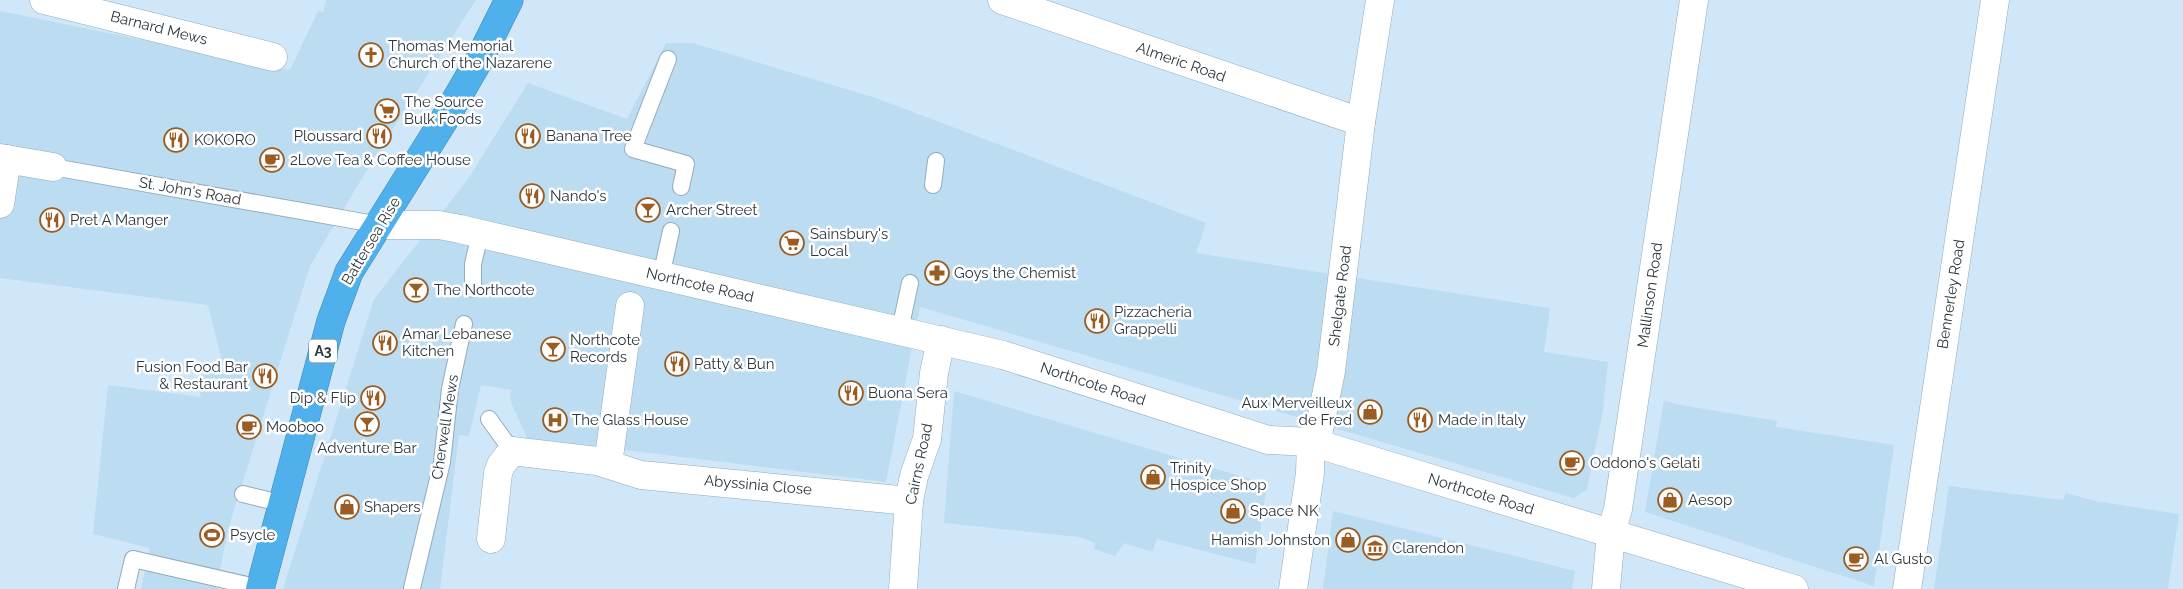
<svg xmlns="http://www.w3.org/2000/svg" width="2183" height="589" font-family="Raleway,sans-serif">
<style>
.built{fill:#bcdcf1}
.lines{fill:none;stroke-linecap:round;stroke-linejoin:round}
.lane-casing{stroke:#93abbb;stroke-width:18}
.street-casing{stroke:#93abbb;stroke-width:29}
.secondary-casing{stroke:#93abbb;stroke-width:29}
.highway-casing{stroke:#4386af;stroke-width:29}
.lane{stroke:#fff;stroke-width:16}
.street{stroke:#fff;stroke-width:28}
.secondary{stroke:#fff;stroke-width:28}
.highway{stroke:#4fb0ec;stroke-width:28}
.labels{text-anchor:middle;stroke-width:5;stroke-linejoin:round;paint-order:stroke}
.shield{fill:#fff;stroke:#6c7378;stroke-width:1}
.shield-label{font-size:14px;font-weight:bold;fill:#2d373e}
.street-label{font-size:15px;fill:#2d373e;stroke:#fff}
.poi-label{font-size:15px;fill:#2d373e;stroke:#fff;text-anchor:start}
</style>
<rect width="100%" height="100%" fill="#cfe7f9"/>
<g class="built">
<path d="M326 0H476L374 158 310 266 229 526 216 589H141L150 548 93 534 108 385 201 397 197 377 224 369 208 305 0 278V11L290 70 318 11 323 12Z"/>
<path d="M666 43H693L873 97 1206 223 1196 253 1550 308 1544 352 1608 362 1603 410 1587 489 1574 498 920 307 886 482 527 438 510 400 511 390 481 385 469 436 459 435 440 589H283L374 299 468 179 528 83 627 119Z"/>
<path d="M954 391 1267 484 1255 564 1157 539 1152 552 1124 543 1115 556 1094 549 1095 543 1079 537 944 523Z"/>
<path d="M1664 400 1680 405 1777 421 1776 427 1894 445 1874 586 1645 512Z"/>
<path d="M1949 486 2063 500 2066 493 2095 501 2179 514 2168 589H1934Z"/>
<path d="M1333 511 1575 571 1572 589H1323Z"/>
</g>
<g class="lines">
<g class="lane-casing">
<g id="lane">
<path d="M668 59 633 149 686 164 681 187"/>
<path d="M53 167 380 225"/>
<path d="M933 185 936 161"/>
<path d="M661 277 671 231"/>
<path d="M473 289V264L480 234"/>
<path d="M900 330 910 283"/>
<path d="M489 419 512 451"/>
<path d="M243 494 284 504"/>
<path d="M412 588 442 462 450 389 464 324"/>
<path d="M126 589 133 559 260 588"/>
</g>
</g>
<g class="street-casing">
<g id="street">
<path d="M44 0 273 57"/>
<path d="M1002 0 1361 122"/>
<path d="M0 158 53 167"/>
<path d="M0 204 7 159"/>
<path d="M608 464 630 306"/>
<path d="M491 539 498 473 501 465 512 451 597 461 641 475 909 501"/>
<path d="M903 589 909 501 914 476 927 439 934 373 941 340"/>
<path d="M1293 589 1310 473 1311 442 1319 430 1331 371 1361 122 1380 0"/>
<path d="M1606 589 1611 533 1618 509 1694 0"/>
<path d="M1907 589 1995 0"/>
</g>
</g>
<g class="secondary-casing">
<path id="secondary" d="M380 225H439L460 229 1003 355 1268 440 1311 442 1794 589"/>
</g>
<g class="highway-casing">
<path id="highway" d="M260 589 331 321 349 272 444 120 479 60 509 0"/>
</g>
<use href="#lane" class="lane"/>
<use href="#street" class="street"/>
<use href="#secondary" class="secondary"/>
<use href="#highway" class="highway"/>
</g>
<defs>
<g id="church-ring" transform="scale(1.25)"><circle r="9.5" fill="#fff" stroke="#9a5c22" stroke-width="1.5"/><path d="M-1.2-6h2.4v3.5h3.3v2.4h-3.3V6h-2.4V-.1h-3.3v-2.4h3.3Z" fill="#9a5c22"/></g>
<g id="supermarket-ring" transform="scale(1.25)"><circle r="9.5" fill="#fff" stroke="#9a5c22" stroke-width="1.5"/><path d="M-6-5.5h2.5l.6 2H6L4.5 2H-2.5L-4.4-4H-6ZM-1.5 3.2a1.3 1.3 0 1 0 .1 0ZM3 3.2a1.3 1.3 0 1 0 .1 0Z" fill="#9a5c22"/></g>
<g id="restaurant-ring" transform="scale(1.25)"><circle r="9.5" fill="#fff" stroke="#9a5c22" stroke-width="1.5"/><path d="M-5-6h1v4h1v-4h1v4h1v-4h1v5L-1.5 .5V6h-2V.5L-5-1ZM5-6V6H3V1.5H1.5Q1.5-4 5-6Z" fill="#9a5c22"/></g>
<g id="cafe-ring" transform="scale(1.25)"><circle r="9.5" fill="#fff" stroke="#9a5c22" stroke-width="1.5"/><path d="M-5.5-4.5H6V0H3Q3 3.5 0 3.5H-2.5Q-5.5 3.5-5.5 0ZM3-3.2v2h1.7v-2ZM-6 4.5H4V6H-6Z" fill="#9a5c22"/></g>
<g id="bar-ring" transform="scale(1.25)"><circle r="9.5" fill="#fff" stroke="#9a5c22" stroke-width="1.5"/><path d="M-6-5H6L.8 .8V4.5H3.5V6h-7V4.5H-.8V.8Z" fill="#9a5c22"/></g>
<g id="pharmacy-ring" transform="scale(1.25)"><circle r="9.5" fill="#fff" stroke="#9a5c22" stroke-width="1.5"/><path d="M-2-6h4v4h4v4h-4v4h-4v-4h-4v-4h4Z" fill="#9a5c22"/></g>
<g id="shop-ring" transform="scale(1.25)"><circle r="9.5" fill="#fff" stroke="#9a5c22" stroke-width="1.5"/><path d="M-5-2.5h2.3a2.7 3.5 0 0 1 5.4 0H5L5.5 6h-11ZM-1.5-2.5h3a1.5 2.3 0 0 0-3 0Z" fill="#9a5c22"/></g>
<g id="hospital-ring" transform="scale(1.25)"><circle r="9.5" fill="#fff" stroke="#9a5c22" stroke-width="1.5"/><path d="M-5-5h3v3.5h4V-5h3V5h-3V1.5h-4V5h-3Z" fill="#9a5c22"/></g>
<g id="stadium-ring" transform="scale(1.25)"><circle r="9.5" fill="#fff" stroke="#9a5c22" stroke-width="1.5"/><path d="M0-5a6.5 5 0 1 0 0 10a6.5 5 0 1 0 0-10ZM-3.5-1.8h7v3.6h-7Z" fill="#9a5c22"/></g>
<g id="museum-ring" transform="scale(1.25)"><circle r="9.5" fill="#fff" stroke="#9a5c22" stroke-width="1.5"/><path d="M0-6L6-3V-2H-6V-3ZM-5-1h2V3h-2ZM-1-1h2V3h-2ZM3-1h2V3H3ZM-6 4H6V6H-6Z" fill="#9a5c22"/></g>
</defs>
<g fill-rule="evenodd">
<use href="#church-ring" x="371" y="55"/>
<use href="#supermarket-ring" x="387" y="111"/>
<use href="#restaurant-ring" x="379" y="136"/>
<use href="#restaurant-ring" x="528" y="136"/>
<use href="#restaurant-ring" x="176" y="140"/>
<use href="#cafe-ring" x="272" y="160"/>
<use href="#restaurant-ring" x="532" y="196"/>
<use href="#bar-ring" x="648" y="210"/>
<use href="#restaurant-ring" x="52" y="220"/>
<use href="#supermarket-ring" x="792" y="243"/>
<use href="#pharmacy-ring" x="937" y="273"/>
<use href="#bar-ring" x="416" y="290"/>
<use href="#restaurant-ring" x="1097" y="321"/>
<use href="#restaurant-ring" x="385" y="343"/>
<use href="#bar-ring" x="553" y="349"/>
<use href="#restaurant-ring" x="677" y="364"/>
<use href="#restaurant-ring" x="265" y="376"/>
<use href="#restaurant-ring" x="851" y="393"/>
<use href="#restaurant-ring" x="373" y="398"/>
<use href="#shop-ring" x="1370" y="412"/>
<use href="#hospital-ring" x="555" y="420"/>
<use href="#restaurant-ring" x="1420" y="420"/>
<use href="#bar-ring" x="367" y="424"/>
<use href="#cafe-ring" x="249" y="427"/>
<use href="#cafe-ring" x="1572" y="463"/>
<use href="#shop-ring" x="1153" y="477"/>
<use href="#shop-ring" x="1670" y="500"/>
<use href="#shop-ring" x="347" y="507"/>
<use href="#shop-ring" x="1233" y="511"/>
<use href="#stadium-ring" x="212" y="535"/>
<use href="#shop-ring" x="1348" y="540"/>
<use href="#museum-ring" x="1375" y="548"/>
<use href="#cafe-ring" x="1856" y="559"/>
</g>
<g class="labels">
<rect class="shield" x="309" y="339.5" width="28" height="23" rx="4"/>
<g class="shield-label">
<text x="323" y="356">A3</text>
</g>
<g class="street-label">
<text transform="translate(159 28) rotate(14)" y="5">Barnard Mews</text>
<text transform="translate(1181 62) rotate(19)" y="5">Almeric Road</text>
<text transform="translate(190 191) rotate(10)" y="5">St. John's Road</text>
<text transform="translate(371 241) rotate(-59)" y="5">Battersea Rise</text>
<text transform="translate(700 285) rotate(13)" y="5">Northcote Road</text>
<text transform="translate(1951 294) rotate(-81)" y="5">Bennerley Road</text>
<text transform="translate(1650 295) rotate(-82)" y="5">Mallinson Road</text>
<text transform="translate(1340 296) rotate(-83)" y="5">Shelgate Road</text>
<text transform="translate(1093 384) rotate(18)" y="5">Northcote Road</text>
<text transform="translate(445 427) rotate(-81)" y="5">Cherwell Mews</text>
<text transform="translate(919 464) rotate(-78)" y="5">Cairns Road</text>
<text transform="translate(758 485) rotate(5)" y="5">Abyssinia Close</text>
<text transform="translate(1481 494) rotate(17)" y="5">Northcote Road</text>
</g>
<g class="poi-label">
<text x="388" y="51">Thomas Memorial<tspan x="388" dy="17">Church of the Nazarene</tspan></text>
<text x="404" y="107">The Source<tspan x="404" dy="17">Bulk Foods</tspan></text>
<text x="362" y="141" text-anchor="end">Ploussard</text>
<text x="546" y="141">Banana Tree</text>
<text x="194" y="145">KOKORO</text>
<text x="290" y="165">2Love Tea &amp; Coffee House</text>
<text x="550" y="201">Nando's</text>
<text x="666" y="215">Archer Street</text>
<text x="70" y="225">Pret A Manger</text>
<text x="810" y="239">Sainsbury's<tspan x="810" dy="17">Local</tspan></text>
<text x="954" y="278">Goys the Chemist</text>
<text x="434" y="295">The Northcote</text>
<text x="1114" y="317">Pizzacheria<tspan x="1114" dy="17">Grappelli</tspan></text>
<text x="402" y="339">Amar Lebanese<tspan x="402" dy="17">Kitchen</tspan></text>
<text x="570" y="345">Northcote<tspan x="570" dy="17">Records</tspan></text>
<text x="694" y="369">Patty &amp; Bun</text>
<text x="248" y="372" text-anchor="end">Fusion Food Bar<tspan x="248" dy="17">&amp; Restaurant</tspan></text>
<text x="868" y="398">Buona Sera</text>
<text x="356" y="403" text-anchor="end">Dip &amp; Flip</text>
<text x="1352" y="408" text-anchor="end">Aux Merveilleux<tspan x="1352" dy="17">de Fred</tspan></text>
<text x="572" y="425">The Glass House</text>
<text x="1438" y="425">Made in Italy</text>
<text x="266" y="432">Mooboo</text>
<text x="367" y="453" text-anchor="middle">Adventure Bar</text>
<text x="1590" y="468">Oddono's Gelati</text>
<text x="1170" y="473">Trinity<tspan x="1170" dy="17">Hospice Shop</tspan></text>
<text x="1688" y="505">Aesop</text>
<text x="364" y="512">Shapers</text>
<text x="1250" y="516">Space NK</text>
<text x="230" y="540">Psycle</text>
<text x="1330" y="545" text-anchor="end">Hamish Johnston</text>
<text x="1392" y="553">Clarendon</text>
<text x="1874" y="564">Al Gusto</text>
</g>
</g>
</svg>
